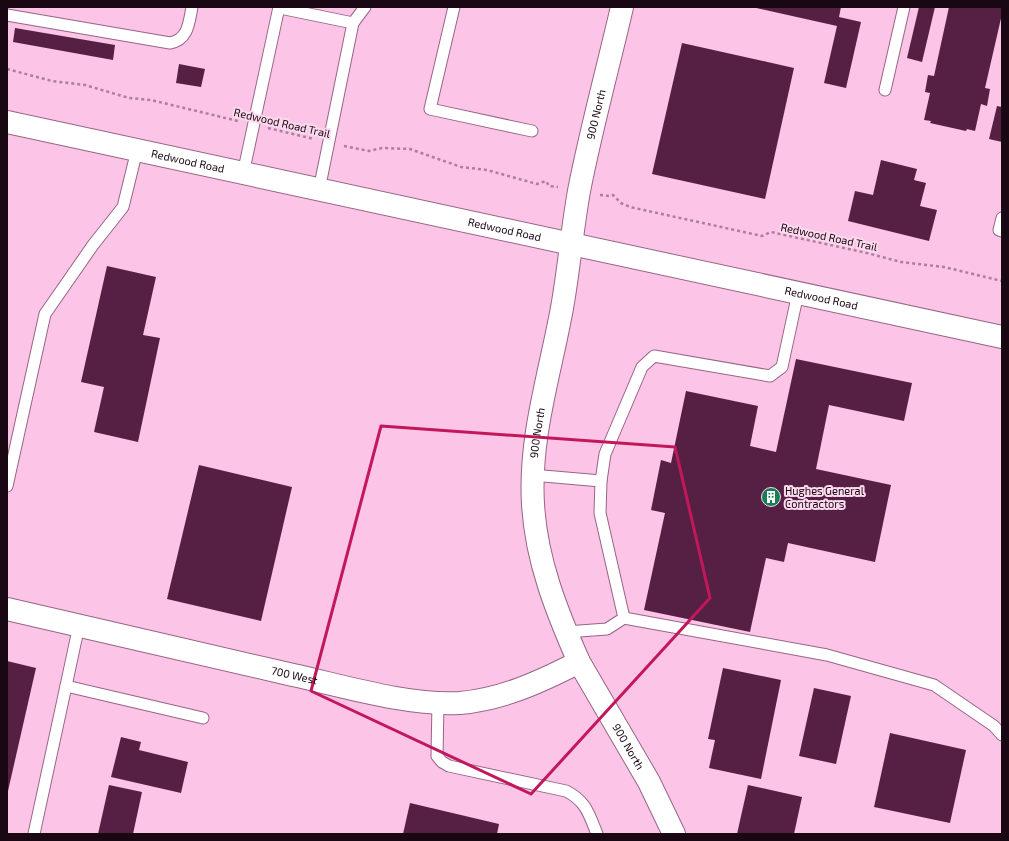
<svg xmlns="http://www.w3.org/2000/svg" width="1009" height="841" font-family="'Exo 2',sans-serif">
<style>
.building{fill:#552044}
.lines{fill:none;stroke-linecap:round;stroke-linejoin:round}
.lane-casing{stroke:#976585;stroke-width:13}
.street-casing{stroke:#976585;stroke-width:24}
.secondary-casing{stroke:#976585;stroke-width:24}
.path{stroke:#ab809b;stroke-width:2.5;stroke-dasharray:3 3;stroke-linecap:butt}
.lane{stroke:#fff;stroke-width:11}
.street{stroke:#fff;stroke-width:22}
.secondary{stroke:#fff;stroke-width:22}
.marked{fill:none;stroke:#c2185b;stroke-width:3;stroke-linejoin:round}
.labels{text-anchor:middle;stroke-width:4;stroke-linejoin:round;paint-order:stroke}
.street-label{font-size:11px;fill:#190713;stroke:#fcdaee}
.poi-label{font-size:11px;fill:#190713;stroke:#fcdaee;text-anchor:start}
</style>
<rect width="100%" height="100%" fill="#fcc4e7"/>
<g class="building">
<path d="M752 7H841L839 17 861 22 846 88 824 83 837 26Z"/>
<path d="M919 7H935L922 62 907 58Z"/>
<path d="M949 7H1002V14L985 88 990 89 987 106 981 104 975 131 967 129 966 131 930 123 931 121 924 120 930 93 925 92 928 75 934 76Z"/>
<path d="M15 28 115 45 113 60 13 42Z"/>
<path d="M682 43 794 68 765 199 652 174Z"/>
<path d="M179 64 205 69 201 87 176 83Z"/>
<path d="M997 106 1002 107V142L989 139Z"/>
<path d="M881 160 917 169 914 180 926 183 920 206 937 210 929 241 848 221 855 191 873 195Z"/>
<path d="M107 266 156 277 143 335 160 338 138 442 94 432 104 387 81 382Z"/>
<path d="M796 359 912 383 904 421 829 405 816 469 891 485 875 562 788 543 784 562 766 558 750 632 644 610 665 513 651 510 661 460 671 463 686 391 758 406 750 446 776 452Z"/>
<path d="M199 465 292 487 261 621 167 599Z"/>
<path d="M7 661 36 668 8 791H7Z"/>
<path d="M723 668 781 680 761 779 709 768 715 740 708 739Z"/>
<path d="M814 688 851 696 836 764 799 756Z"/>
<path d="M890 733 966 750 950 823 874 807Z"/>
<path d="M121 737 141 742 139 750 188 762 181 793 111 777Z"/>
<path d="M109 785 142 792 133 834H98Z"/>
<path d="M748 785 802 797 794 834H737Z"/>
<path d="M410 803 499 824 497 834H403Z"/>
</g>
<g class="lines">
<g class="lane-casing">
<g id="lane">
<path d="M454 7 430 109 532 131"/>
<path d="M280 8 353 23"/>
<path d="M7 15 170 43C188 40 189 23 192 7"/>
<path d="M885 90 904 7"/>
<path d="M243 174 279 7"/>
<path d="M319 190 353 23 365 7"/>
<path d="M1002 218 999 230 1002 231"/>
<path d="M532 475 601 481 600 513 624 618 607 629 566 632"/>
<path d="M601 481 605 454 642 367 654 356 770 376 782 367 798 293"/>
<path d="M7 486 45 314 93 245 123 207 137 150"/>
<path d="M624 618 827 655 934 685 994 726 1002 735"/>
<path d="M79 625 66 686 203 718"/>
<path d="M438 703 437 756 442 762 449 766 566 791C586 801 589 814 597 834"/>
<path d="M34 834 66 686"/>
</g>
</g>
<g class="street-casing">
<g id="street">
<path id="s1" d="M579 662 649 782 674 834"/>
</g>
</g>
<g class="secondary-casing">
<g id="secondary">
<path id="s2" d="M7 122 1002 337"/>
<path id="s3" d="M7 609C102 631 198 653 293 675 343 686 409 706 460 703 503 699 540 682 579 662 557 612 536 560 533 504 529 437 550 374 562 308 569 269 572 230 579 191 591 129 608 68 622 7"/>
</g>
</g>
<g class="path">
<path d="M7 69 52 81 85 85 129 98 151 100 238 121"/>
<path d="M268 128 314 139"/>
<path d="M344 146 369 151 382 148 410 149 461 167 487 170 537 184 546 181 549 186 558 187"/>
<path d="M600 195 609 196 613 195 621 203 630 207 762 236 771 232 867 253 901 262 944 267 1002 281"/>
</g>
<use href="#lane" class="lane"/>
<use href="#street" class="street"/>
<use href="#secondary" class="secondary"/>
</g>
<path class="marked" d="M381 426 675 447 710 598 531 794 311 691Z"/>
<defs>
<g id="building-disc" transform="scale(1)"><circle r="9.5" fill="#197d56" stroke="#fcdaee"/><path d="M-4-6H4V6H1V3H-1V6H-4ZM-2.5-4.3h1.7v1.8h-1.7ZM.8-4.3h1.7v1.8H.8ZM-2.5-1h1.7V.8h-1.7ZM.8-1h1.7V.8H.8Z" fill="#fff"/></g>
</defs>
<g fill-rule="evenodd">
<use href="#building-disc" x="771" y="497"/>
</g>
<g class="labels">
<g class="street-label">
<text dy="4" stroke="none"><textPath href="#s3" startOffset="1151">900 North</textPath></text>
<text transform="translate(282 123) rotate(13)" y="4">Redwood Road Trail</text>
<text dy="4" stroke="none"><textPath href="#s2" startOffset="185">Redwood Road</textPath></text>
<text dy="4" stroke="none"><textPath href="#s2" startOffset="509">Redwood Road</textPath></text>
<text transform="translate(829 237) rotate(12)" y="4">Redwood Road Trail</text>
<text dy="4" stroke="none"><textPath href="#s2" startOffset="833">Redwood Road</textPath></text>
<text dy="4" stroke="none"><textPath href="#s3" startOffset="827">900 North</textPath></text>
<text dy="4" stroke="none"><textPath href="#s3" startOffset="295">700 West</textPath></text>
<text dy="4" stroke="none"><textPath href="#s1" startOffset="98">900 North</textPath></text>
</g>
<g class="poi-label">
<text x="785" y="495">Hughes General<tspan x="785" dy="13">Contractors</tspan></text>
</g>
</g>
<rect width="1009" height="841" fill="none" stroke="#190713" stroke-width="16"/>
</svg>
